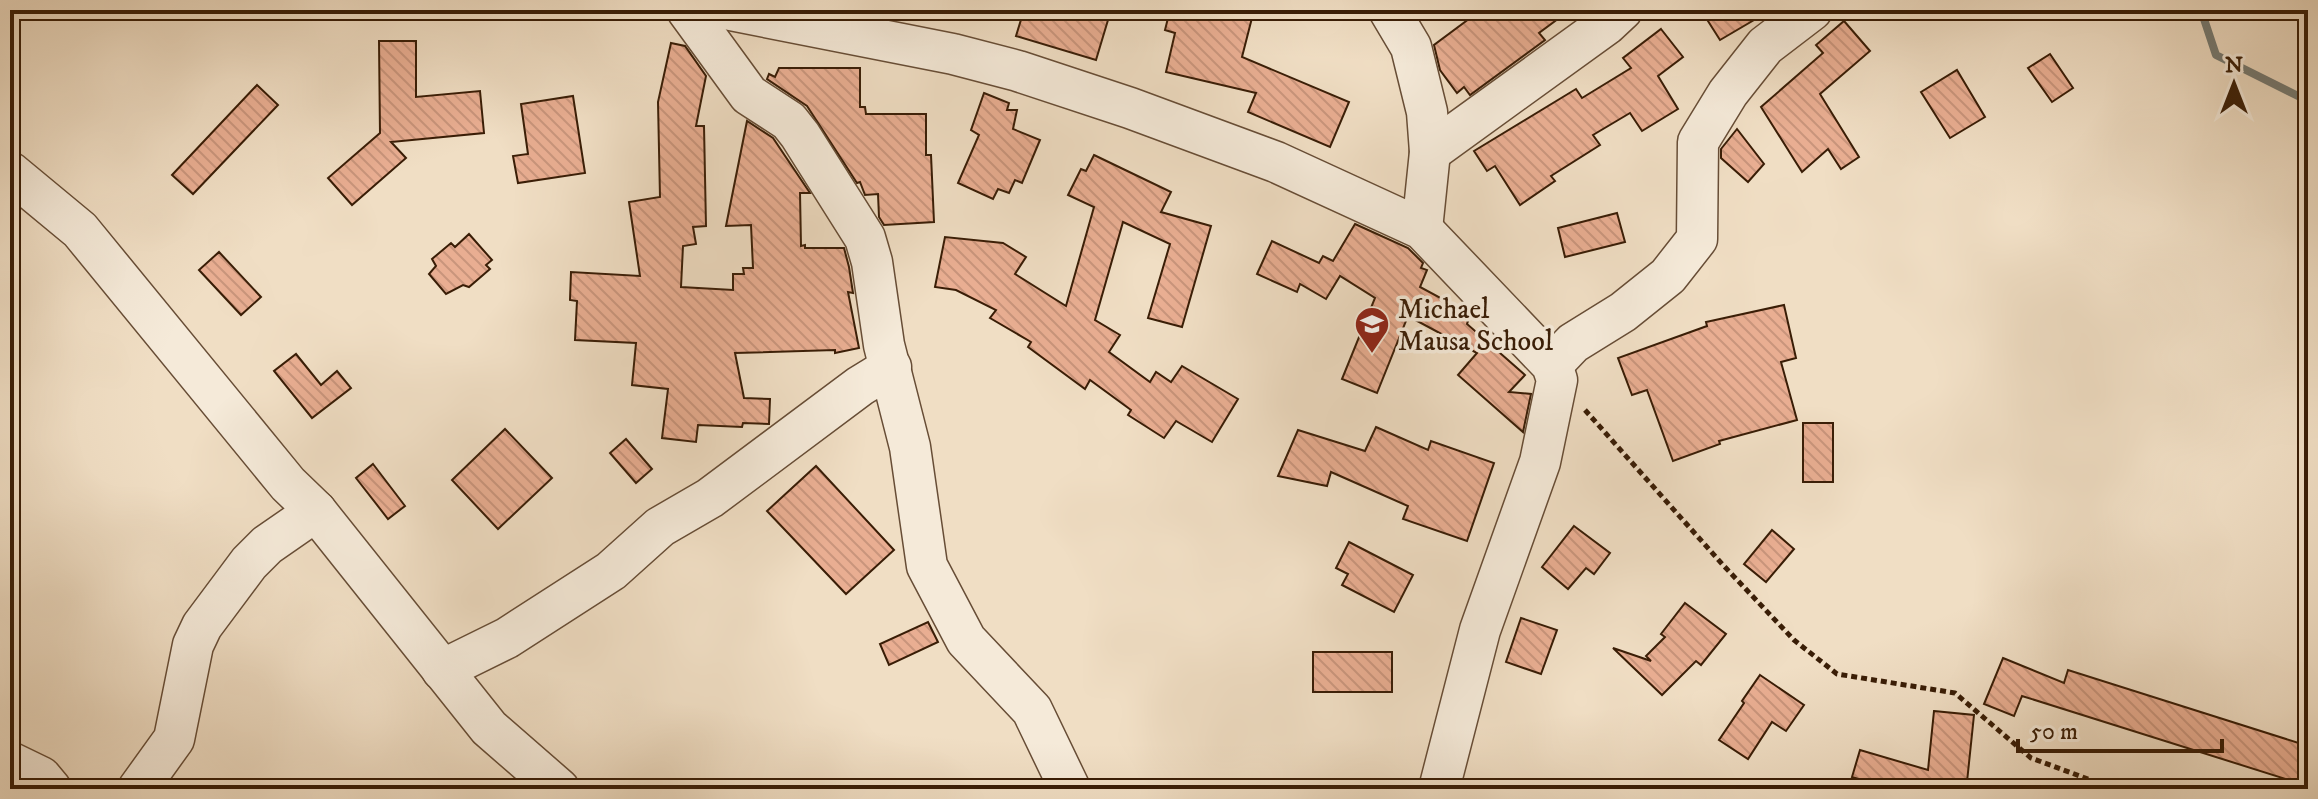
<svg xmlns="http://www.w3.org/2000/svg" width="2318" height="799" font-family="'IM FELL DW Pica',serif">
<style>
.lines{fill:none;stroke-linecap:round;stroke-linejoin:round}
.stream{stroke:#757b74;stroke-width:8}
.building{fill:url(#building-back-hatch);stroke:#391d06;stroke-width:2}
.minor-casing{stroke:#674d36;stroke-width:43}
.path{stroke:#391d06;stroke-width:5;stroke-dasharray:6 4;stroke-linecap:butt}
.minor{stroke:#f5ead9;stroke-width:40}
.labels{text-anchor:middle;stroke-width:7;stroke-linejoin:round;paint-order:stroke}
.poi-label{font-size:28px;fill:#391d06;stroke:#f5ead9;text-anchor:start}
</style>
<defs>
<pattern id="building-back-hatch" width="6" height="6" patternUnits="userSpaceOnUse" patternTransform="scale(2)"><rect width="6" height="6" fill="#e9ae92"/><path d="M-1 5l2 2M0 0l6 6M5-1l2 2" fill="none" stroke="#c9957c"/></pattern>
</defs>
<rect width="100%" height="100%" fill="#f0dec4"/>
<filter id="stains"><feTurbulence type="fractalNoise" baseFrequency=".0025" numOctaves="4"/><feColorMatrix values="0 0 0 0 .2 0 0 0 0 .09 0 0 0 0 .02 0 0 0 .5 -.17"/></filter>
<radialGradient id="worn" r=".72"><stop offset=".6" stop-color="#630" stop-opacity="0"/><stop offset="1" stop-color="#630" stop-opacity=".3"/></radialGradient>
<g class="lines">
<path class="stream" d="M2201 10 2216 55 2308 101"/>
</g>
<g class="building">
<path d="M1024 10H1111L1096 60 1016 36Z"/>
<path d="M1170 10H1254L1242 57 1349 102 1330 147 1248 112 1256 93 1166 72 1175 33 1165 30Z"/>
<path d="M1481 10H1570L1539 33 1545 40 1470 95 1464 87 1457 93 1440 70 1434 45Z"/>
<path d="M1701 10H1771L1720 40Z"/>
<path d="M1844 21 1870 51 1820 94 1859 157 1841 169 1828 149 1802 172 1761 107 1823 53 1816 45Z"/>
<path d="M1661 29 1683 57 1658 76 1678 109 1642 131 1630 113 1593 135 1600 145 1551 176 1555 181 1520 205 1495 166 1487 171 1474 151 1576 89 1582 98 1631 68 1623 58Z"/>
<path d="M379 41H416V97L480 91 484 133 391 142 406 158 352 205 328 178 380 133Z"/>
<path d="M671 43 685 46 706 76 696 126H704L706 226 693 227 696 244 683 246 681 287 733 290V274H744L743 268H753L751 225 726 226 747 121 773 138 810 193H800L801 246 805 245V248H844L849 267 853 293 848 292 859 348 835 353V350L735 353 744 398 770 399 769 424 743 423 742 427 698 425 696 442 662 438 668 389 632 385 636 343 575 340 577 301 570 300 571 272 640 276 629 202 660 197 658 102Z"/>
<path d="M2050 54 2073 88 2052 102 2028 68Z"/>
<path d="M779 68H860V107H865L866 114H926V155H931L934 222 884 225 879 217 878 194 865 195 860 182 857 183 807 106 767 79 769 74 775 77Z"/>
<path d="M1957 70 1985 117 1950 138 1921 92Z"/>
<path d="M257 85 278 105 193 194 172 175Z"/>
<path d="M984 93 1009 103 1007 110H1017L1013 129 1040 140 1022 183 1015 180 1009 193 998 189 993 199 958 183 979 135 971 130Z"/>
<path d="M573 96 585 173 518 183 513 156 528 154 521 104Z"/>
<path d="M1737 129 1764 164 1748 182 1721 158V149Z"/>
<path d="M1094 155 1171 192 1161 212 1211 226 1182 327 1148 318 1170 244 1123 222 1095 320 1120 335 1109 352 1150 382 1156 372 1171 382 1182 366 1238 399 1212 442 1176 421 1164 438 1128 415 1131 410 1090 380 1085 389 1028 347 1031 342 990 318 996 310 956 290 935 287 945 237 1003 243 1026 257 1015 274 1066 306 1094 207 1068 195 1081 169 1086 171Z"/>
<path d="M1617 213 1625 242 1565 257 1558 228Z"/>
<path d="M1355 224 1408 248 1423 263 1421 268 1427 270 1420 287 1450 303 1446 309 1468 321 1467 324 1525 375 1509 392 1531 394 1523 432 1458 375 1477 353 1408 316 1377 393 1342 379 1375 298 1340 276 1326 299 1300 284 1297 292 1257 274 1272 241 1319 263 1323 256 1333 261Z"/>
<path d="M469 234 492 260 486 265 490 269 469 287 463 285 446 294 429 274 436 266 432 259 451 243 455 247Z"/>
<path d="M219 252 261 297 241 315 199 270Z"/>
<path d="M1784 305 1796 358 1781 362 1797 420 1719 441 1720 444 1673 461 1647 390 1632 395 1618 358 1707 326 1706 322Z"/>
<path d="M296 354 321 385 337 371 351 388 312 418 274 371Z"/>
<rect x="1803" y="423" width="30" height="59"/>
<path d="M1376 427 1428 450 1431 441 1494 463 1467 541 1403 519 1408 506 1331 472 1327 486 1278 476 1298 430 1365 451Z"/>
<path d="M505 429 552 478 498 529 452 480Z"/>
<path d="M626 439 652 469 636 483 610 453Z"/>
<path d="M373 464 405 506 388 519 356 478Z"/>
<path d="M816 466 894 550 846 594 767 511Z"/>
<path d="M1574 526 1610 553 1594 574 1586 568 1568 589 1542 567Z"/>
<path d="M1772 530 1794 549 1766 582 1744 564Z"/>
<path d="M1349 542 1413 575 1394 612 1342 585 1348 574 1336 568Z"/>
<path d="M1685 603 1726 634 1701 665 1696 661 1662 695 1613 648 1651 661 1646 656 1665 637 1661 634Z"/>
<path d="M1521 618 1557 630 1541 674 1506 662Z"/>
<path d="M928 622 938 642 889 665 880 644Z"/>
<rect x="1313" y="652" width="79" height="40"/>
<path d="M2003 658 2064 683 2068 670 2308 746V786L2022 696 2014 716 1984 704Z"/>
<path d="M1760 675 1804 705 1786 731 1772 722 1748 759 1719 740 1744 703 1742 701Z"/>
<path d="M1934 711 1974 715 1967 782 1972 783 1971 789H1890L1852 777 1860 750 1928 770Z"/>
</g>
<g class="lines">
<g class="minor-casing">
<g id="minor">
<path d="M687 10 749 95 789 121 800 135 865 238 872 262 884 345 910 447 927 566 966 640 1032 710 1070 789"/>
<path d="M730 10 953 54 1018 71 1130 108 1276 162 1422 229 1552 365 1557 380 1540 462 1480 630 1439 789"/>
<path d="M1389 10 1411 47 1427 112 1430 152 1422 229"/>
<path d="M1430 152 1607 24 1622 10"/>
<path d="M10 172 80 230 288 484 316 511 489 728 559 789"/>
<path d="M1552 365 1573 343 1623 312 1668 276 1697 239 1698 142 1728 93 1765 46 1812 10"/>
<path d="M442 670 507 638 611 571 660 527 710 498 860 386 891 367"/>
<path d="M10 762 41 777 51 789"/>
<path d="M138 789 174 739 193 645 202 626 249 563 267 545 316 511"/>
</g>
</g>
<path class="path" d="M1585 410 1723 565 1794 640 1837 674 1955 693 2031 758 2115 789"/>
<use href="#minor" class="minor"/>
</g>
<defs>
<g id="school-pin" transform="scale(1.8)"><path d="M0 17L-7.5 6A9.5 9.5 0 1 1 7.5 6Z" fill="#8f2418" stroke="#f5ead9"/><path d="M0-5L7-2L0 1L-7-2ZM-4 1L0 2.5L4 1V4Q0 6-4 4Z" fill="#fff"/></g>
</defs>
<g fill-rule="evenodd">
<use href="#school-pin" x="1372" y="324"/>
</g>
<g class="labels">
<g class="poi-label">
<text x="1398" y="318">Michael<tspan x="1398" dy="32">Mausa School</tspan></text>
</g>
</g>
<rect width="2318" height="799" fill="none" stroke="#f0dec4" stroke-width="40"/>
<rect x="12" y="12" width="2294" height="775" fill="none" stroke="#391d06" stroke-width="4"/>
<rect x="20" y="20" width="2278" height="759" fill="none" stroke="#391d06" stroke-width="2"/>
<g transform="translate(2234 84)" stroke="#f5ead9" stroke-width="6" paint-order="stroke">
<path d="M0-6L14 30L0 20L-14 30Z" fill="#391d06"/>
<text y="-12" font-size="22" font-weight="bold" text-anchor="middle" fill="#391d06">N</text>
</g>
<path d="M2018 739v12h204v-12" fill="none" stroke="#391d06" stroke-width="4"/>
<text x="2030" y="739" font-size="24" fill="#391d06" stroke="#f5ead9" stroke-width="6" paint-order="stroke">50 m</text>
<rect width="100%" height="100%" filter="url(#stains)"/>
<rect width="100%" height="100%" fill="url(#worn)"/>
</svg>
